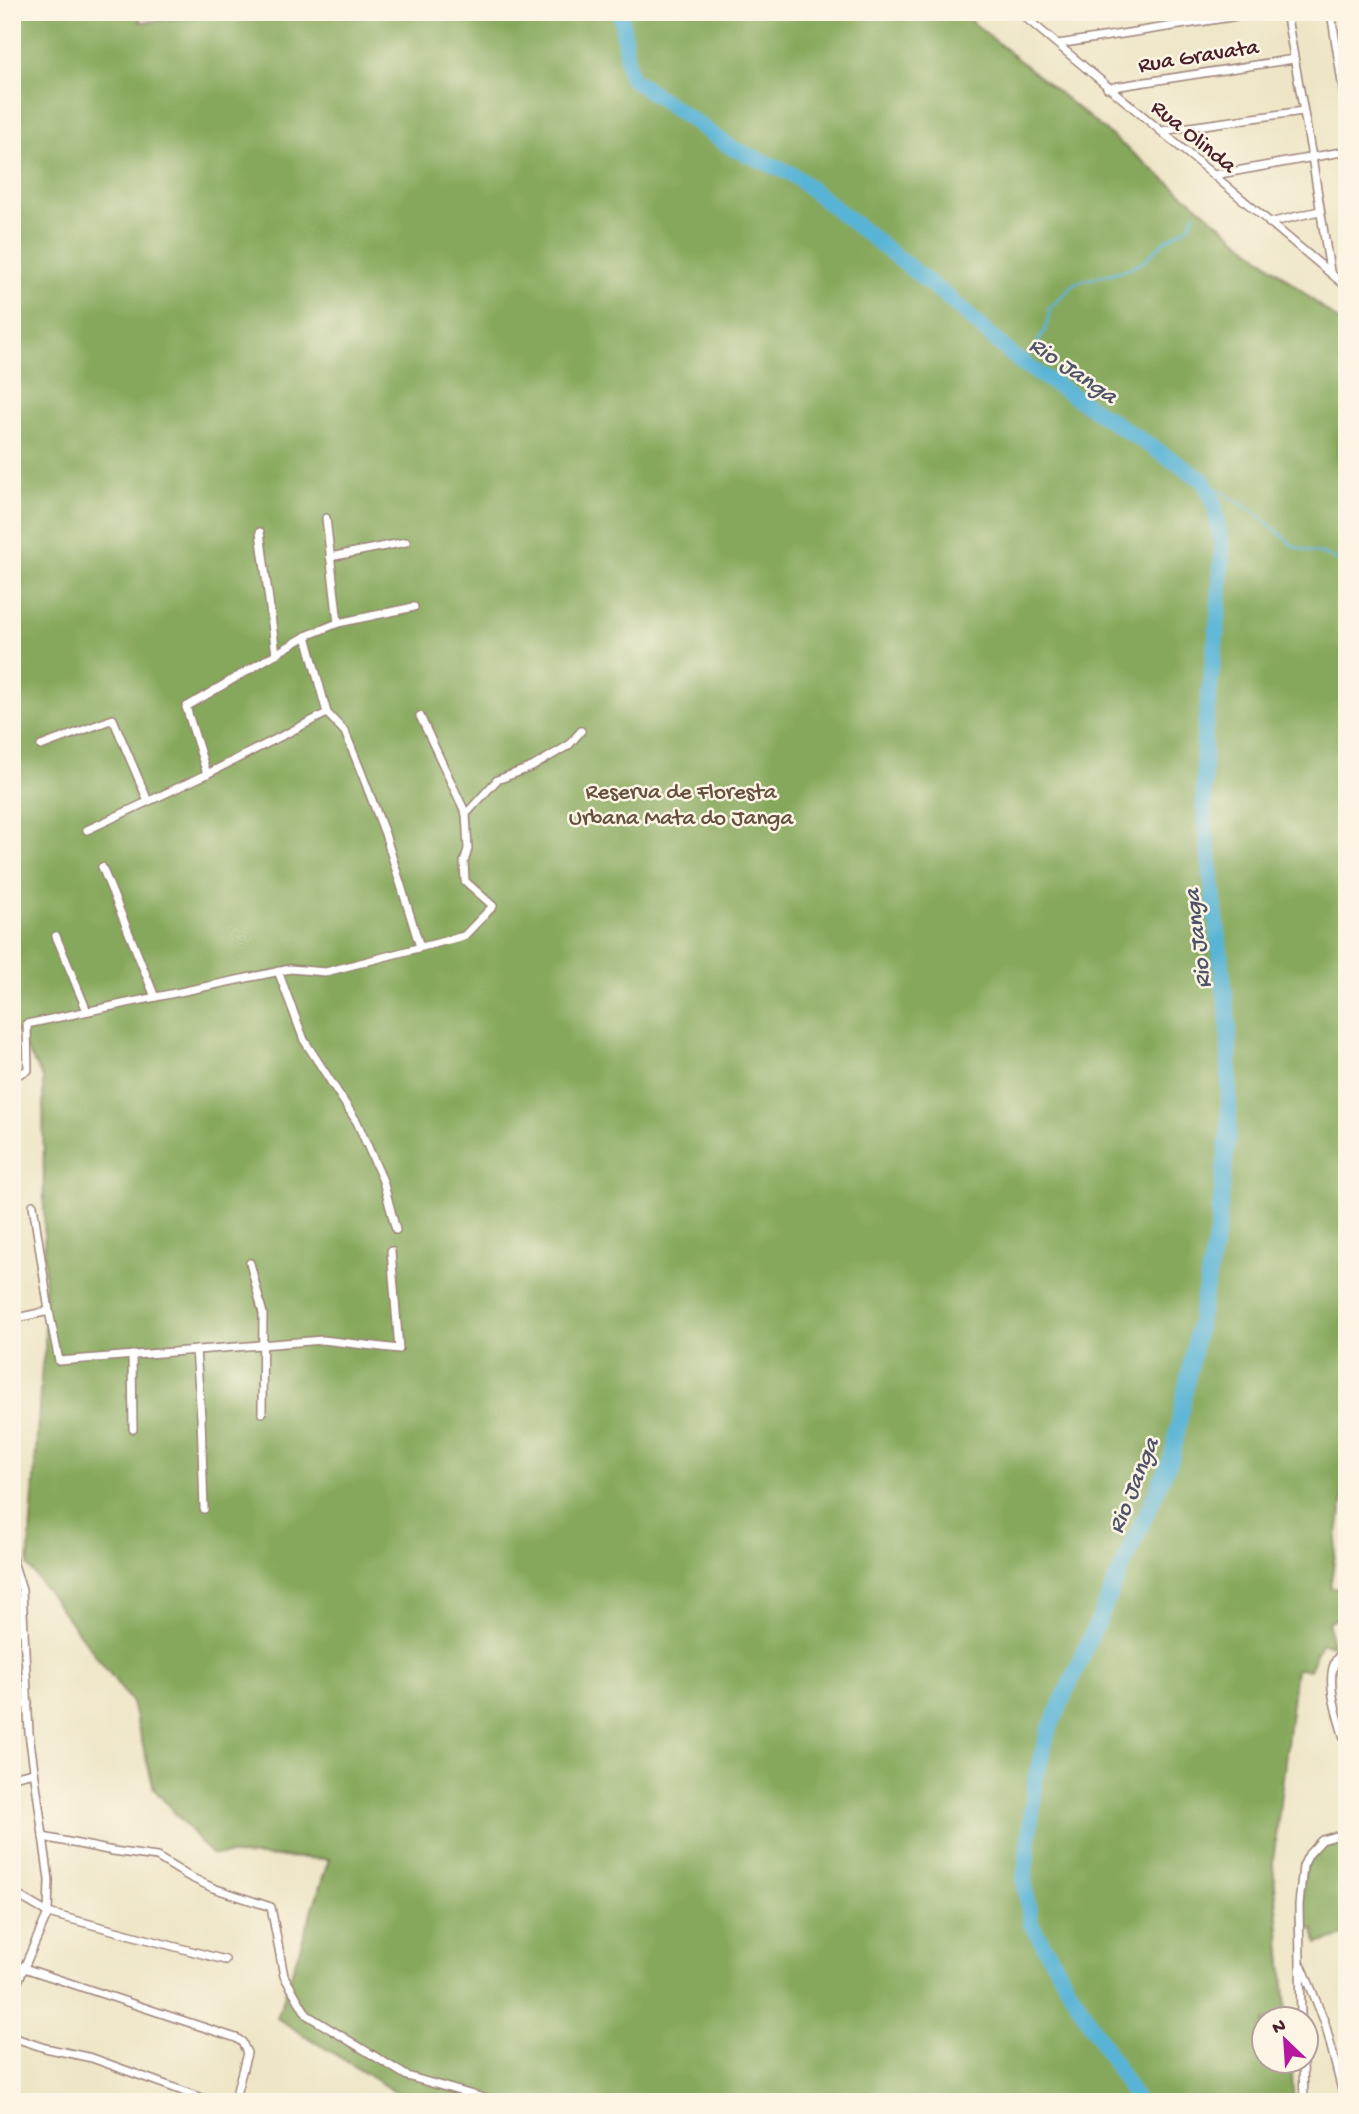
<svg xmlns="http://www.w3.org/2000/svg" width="1359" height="2114" font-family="'Gochi Hand',sans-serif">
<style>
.built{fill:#f4cfdc}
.forest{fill:#86a85c;stroke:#686444;stroke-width:2}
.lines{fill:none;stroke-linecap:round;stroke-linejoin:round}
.stream{stroke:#58b4d6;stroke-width:2.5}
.river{stroke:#58b4d6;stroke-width:16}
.minor-casing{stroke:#9c8278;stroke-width:10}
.minor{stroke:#fff;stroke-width:7}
.labels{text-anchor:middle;stroke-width:5;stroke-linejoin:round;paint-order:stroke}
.street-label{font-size:23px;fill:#4a1f2b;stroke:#fcf5e5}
.park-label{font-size:23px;fill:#66503d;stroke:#fcf5e5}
.water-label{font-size:24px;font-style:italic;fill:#4f5367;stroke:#fcf5e5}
</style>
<rect width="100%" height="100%" fill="#fcf5e5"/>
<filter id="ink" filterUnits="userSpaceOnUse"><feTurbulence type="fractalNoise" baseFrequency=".0143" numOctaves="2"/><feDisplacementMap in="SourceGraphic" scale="14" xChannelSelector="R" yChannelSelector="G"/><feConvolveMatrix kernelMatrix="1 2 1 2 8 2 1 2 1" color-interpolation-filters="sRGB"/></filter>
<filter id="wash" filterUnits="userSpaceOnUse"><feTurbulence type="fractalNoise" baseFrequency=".00686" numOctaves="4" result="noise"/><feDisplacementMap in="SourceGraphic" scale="28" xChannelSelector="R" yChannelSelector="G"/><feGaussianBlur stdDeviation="1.57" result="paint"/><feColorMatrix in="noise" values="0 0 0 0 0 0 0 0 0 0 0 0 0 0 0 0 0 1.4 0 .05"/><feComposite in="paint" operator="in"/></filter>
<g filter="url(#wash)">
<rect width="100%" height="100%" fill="#eee5c6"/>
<path class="built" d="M139 12H226L227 15 139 22Z"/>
<g class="forest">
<path d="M12 12H139L140 22 226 15V12H960L1347 328V1472L1330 1588 1347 1589V1615L1328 1622 1332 1646 1321 1643 1309 1670 1296 1669 1273 1862 1287 2019 1264 2020V2062H1291L1294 2102H411L277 2018 329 1859 211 1854 154 1789 132 1703 28 1566 42 1365 45 1349 43 1078 12 1024Z"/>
<path d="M1347 1839V1911L1343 1913 1344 1936 1317 1944 1314 1929H1303C1303 1904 1297 1866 1320 1848 1327 1843 1338 1841 1347 1839Z"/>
</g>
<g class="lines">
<g class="stream">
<path d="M1022 363C1034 347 1050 331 1049 309L1075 283 1124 270 1143 262 1166 240 1189 226 1195 213"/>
<path d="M1203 480 1260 516 1295 547 1328 556 1347 567"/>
</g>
<path class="river" d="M621 12 627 62 631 78 732 148 792 174 947 297 1019 361 1203 480 1214 502 1222 549 1218 619 1204 738V813L1229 1029V1125L1218 1228 1172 1457 1048 1732 1036 1776 1024 1881 1031 1924 1137 2102"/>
</g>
</g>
<g filter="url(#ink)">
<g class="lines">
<g class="minor-casing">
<g id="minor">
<path d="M1019 12 1347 287"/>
<path d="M1286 12 1312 157 1330 271"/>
<path d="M1331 12 1347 115"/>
<path d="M1058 44 1263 12"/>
<path d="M1107 88 1294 59"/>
<path d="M1161 131 1303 111"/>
<path d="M1214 175 1347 151"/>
<path d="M1269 223 1319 211"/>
<path d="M260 532 276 654"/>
<path d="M330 557 406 542"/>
<path d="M338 623 414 607"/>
<path d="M306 636 327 713 345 732 362 774 385 834 420 947"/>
<path d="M420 716 466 814"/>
<path d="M41 746 113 719 148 801"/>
<path d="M207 774 186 707 306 636 338 623 326 518"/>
<path d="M87 830 207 774 327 713"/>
<path d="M102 867 155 997"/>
<path d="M56 936 87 1011"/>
<path d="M278 971 304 1040 357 1122 383 1181 396 1230"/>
<path d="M12 1077 28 1070 27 1024 290 969 326 972 464 936 493 906 465 881 464 862 468 849 466 814 497 780 532 767 569 745 581 731"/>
<path d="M33 1205 49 1311"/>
<path d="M250 1263 263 1314 262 1413"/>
<path d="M12 1319 49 1311 59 1361 323 1340 399 1349 391 1251"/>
<path d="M196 1350 201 1417 204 1509"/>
<path d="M132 1355 133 1429"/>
<path d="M12 1558 22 1590 29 1733 49 1880 48 1913 12 1995"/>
<path d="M12 1633 24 1630"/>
<path d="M1347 1650C1316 1665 1340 1722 1347 1748"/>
<path d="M12 1706 28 1703"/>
<path d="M12 1777 34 1772"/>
<path d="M43 1837 113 1851 157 1857 188 1876 213 1888 271 1907 284 1976 307 2015 407 2076 487 2099"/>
<path d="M12 1892 48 1913 225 1960"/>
<path d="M12 1964 236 2038 242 2042 247 2053 234 2102"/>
<path d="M1302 1966 1325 2023 1345 2102"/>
<path d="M1301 2020 1299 1905 1303 1866 1309 1854 1322 1840 1347 1833"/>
<path d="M12 2037 45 2048 92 2058 213 2102"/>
<path d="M1303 2062 1304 2102"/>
</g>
</g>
<use href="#minor" class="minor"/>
</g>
</g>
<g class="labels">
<g class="street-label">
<text transform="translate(1198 54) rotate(-9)" y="8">Rua Gravata</text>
<text transform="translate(1195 135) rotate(39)" y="8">Rua Olinda</text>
</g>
<g class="park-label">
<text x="681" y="798">Reserva de Floresta<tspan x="681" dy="26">Urbana Mata do Janga</tspan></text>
</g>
<g class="water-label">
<text transform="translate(1074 369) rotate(34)" y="8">Rio Janga</text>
<text transform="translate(1196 939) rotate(-97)" y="8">Rio Janga</text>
<text transform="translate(1132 1485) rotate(-68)" y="8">Rio Janga</text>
</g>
</g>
<rect width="1359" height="2114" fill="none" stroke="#fcf5e5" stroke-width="42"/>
<g transform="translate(1285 2040) rotate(335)"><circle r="33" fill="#fcf5e5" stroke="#b59f9b" stroke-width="2"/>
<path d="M0-5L12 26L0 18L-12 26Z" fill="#b5179e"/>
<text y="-10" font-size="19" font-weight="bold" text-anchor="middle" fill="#4a1f2b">N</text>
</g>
</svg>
